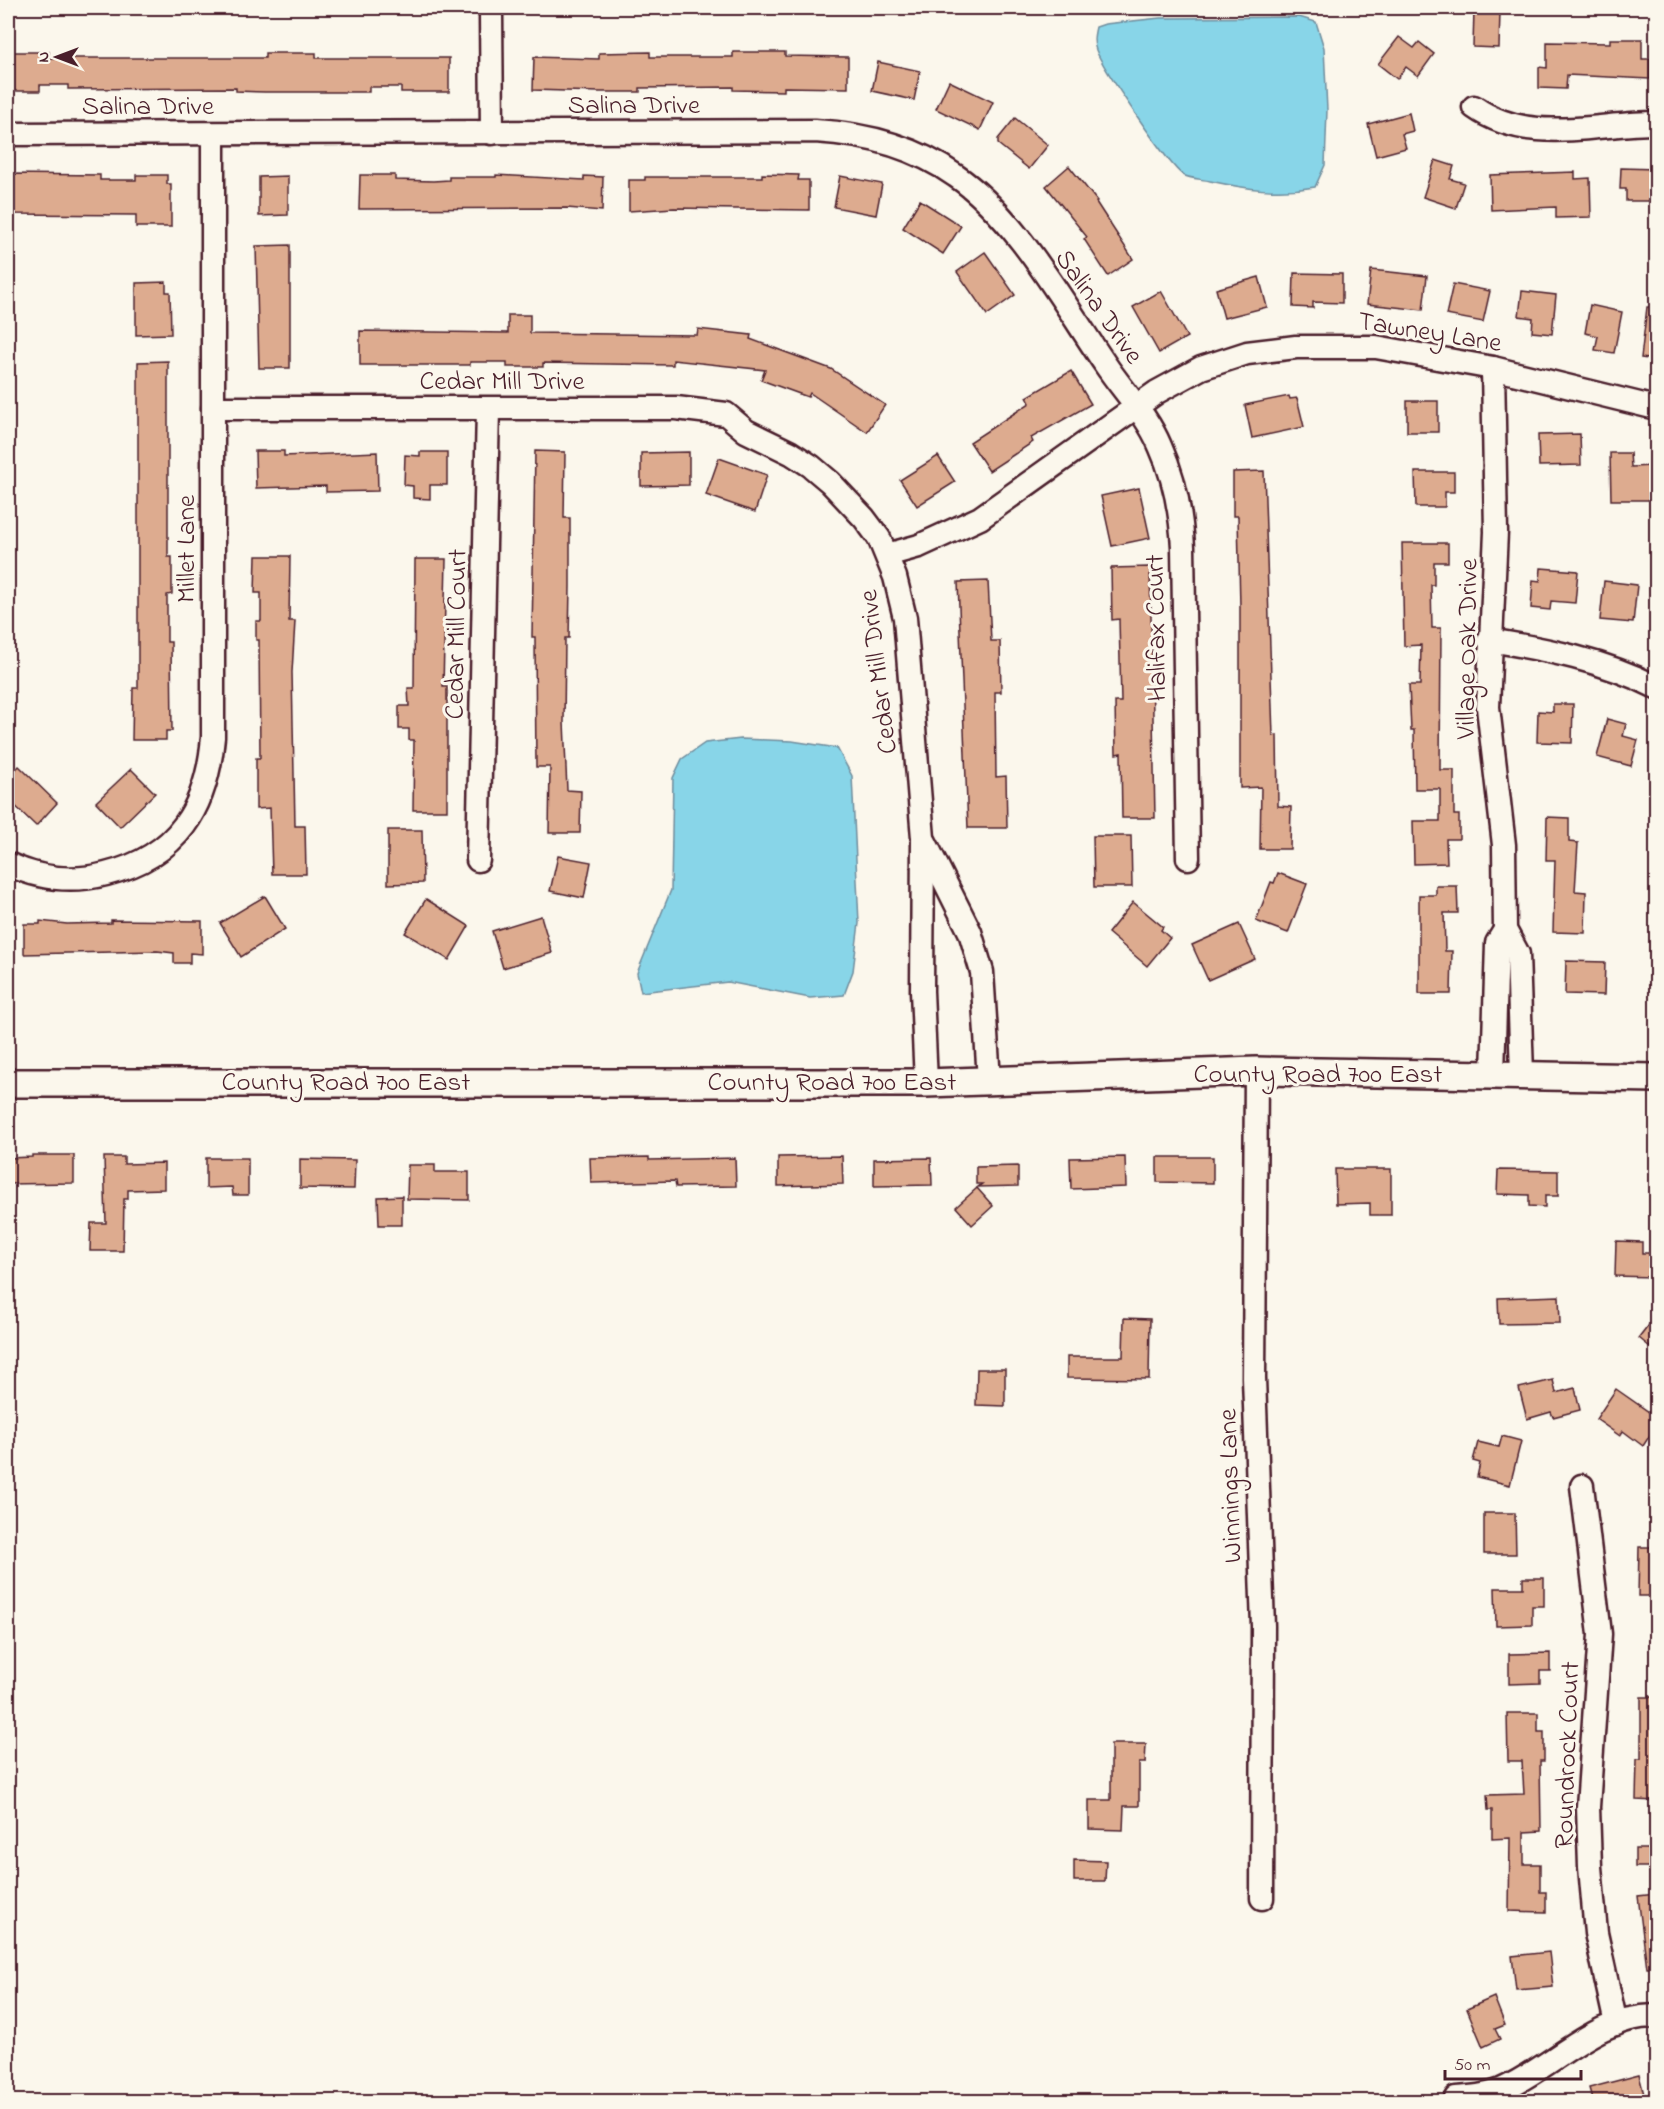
<svg xmlns="http://www.w3.org/2000/svg" width="1664" height="2109" font-family="'Indie Flower',sans-serif">
<style>
.water{fill:#88d5e8;stroke:#6f8c9c;stroke-width:1.5}
.building{fill:#ddab8f;stroke:#4a1f2b;stroke-width:1.5}
.lines{fill:none;stroke-linecap:round;stroke-linejoin:round}
.minor-casing{stroke:#4a1f2b;stroke-width:27}
.major-casing{stroke:#4a1f2b;stroke-width:32}
.minor{stroke:#fbf7ec;stroke-width:22}
.major{stroke:#fbf7ec;stroke-width:27}
.labels{text-anchor:middle;stroke-width:6;stroke-linejoin:round;paint-order:stroke}
.street-label{font-size:27px;fill:#4a1f2b;stroke:#fbf7ec}
</style>
<rect width="100%" height="100%" fill="#fbf7ec"/>
<filter id="ink" filterUnits="userSpaceOnUse"><feTurbulence type="fractalNoise" baseFrequency=".0167" numOctaves="2"/><feDisplacementMap in="SourceGraphic" scale="12" xChannelSelector="R" yChannelSelector="G"/><feConvolveMatrix kernelMatrix="1 2 1 2 8 2 1 2 1" color-interpolation-filters="sRGB"/></filter>
<g filter="url(#ink)">
<g class="water">
<path d="M1299 17 1316 22 1324 48 1327 110 1325 165 1315 187C1277 194 1247 189 1210 181 1202 179 1190 179 1183 175 1169 166 1102 67 1096 50 1093 42 1094 36 1096 27L1105 24 1160 18Z"/>
<path d="M741 739 792 741 837 748 852 776 859 923 853 971 844 995 810 998 728 982 641 992 637 973 671 890 673 778 682 759 705 743Z"/>
</g>
<g class="building">
<path d="M1474 10 1500 11 1499 48 1473 47Z"/>
<path d="M1399 37 1414 48 1419 42 1434 54 1418 76 1406 67 1397 79 1378 64Z"/>
<path d="M1610 39H1642V59H1650V79L1567 75 1566 89 1539 88V67L1547 68V42L1610 43Z"/>
<path d="M8 52H49V58H265V53H316V58H449V92H401V87H369V92H265L236 91V88L68 89V85H40V91H8Z"/>
<path d="M650 52V57H733V52H785V56L848 57V88L784 87V91L733 90V87L640 88V92H599L533 90 534 57 599 59V53Z"/>
<path d="M878 62 920 71 914 100 872 91Z"/>
<path d="M949 81 993 102 980 130 936 109Z"/>
<path d="M1409 113 1413 131 1402 134 1406 148 1376 156 1368 124Z"/>
<path d="M1015 118 1048 145 1029 169 998 144V139Z"/>
<path d="M1435 160 1454 166 1450 179 1464 183 1456 208 1423 197Z"/>
<path d="M1069 166 1097 201 1096 202 1133 259 1108 276 1084 239 1087 237 1046 186Z"/>
<path d="M1621 168 1656 169V201H1626V189H1620Z"/>
<path d="M1575 172V179L1590 178 1591 217 1556 218V207L1491 210 1490 175Z"/>
<path d="M8 174 100 175V180H136V175H167V184H171V227H136V215L8 214Z"/>
<path d="M762 174 799 175 798 180H809V210L674 208 629 211V180H645V177H762Z"/>
<path d="M360 175H395V180L433 181 449 180V177H496V175L584 180V176L603 177 602 211 567 208 359 209Z"/>
<path d="M288 176V215L259 216V177Z"/>
<path d="M840 176 882 184 876 215 834 207Z"/>
<path d="M920 200 961 226 943 254 903 228Z"/>
<path d="M290 245V368H259L256 246Z"/>
<path d="M985 252 1015 295 987 315 957 272Z"/>
<path d="M1371 270 1427 276 1423 310 1367 304Z"/>
<path d="M1294 273 1342 274V303L1313 302V308L1293 307Z"/>
<path d="M1259 277 1267 307 1224 318 1216 289Z"/>
<path d="M166 282V292H170L171 334 136 335V283Z"/>
<path d="M1453 284 1490 291 1483 322 1446 315Z"/>
<path d="M1161 291 1187 337 1159 353 1133 307Z"/>
<path d="M1522 291 1556 295 1552 334 1532 332 1533 318 1519 316Z"/>
<path d="M1590 305 1622 312 1614 353 1595 350 1598 336 1585 333Z"/>
<path d="M1647 307H1656V360L1641 358Z"/>
<path d="M508 315H530V333L697 335 698 329 751 335 750 339 831 369 885 405 867 432 810 393 808 397 761 380 765 370 673 360V365L543 363V367H507V362H470V365H360V331L508 333Z"/>
<path d="M168 361V557H172V594L167 595V642H171L172 731H166V740H132L133 688H138V362Z"/>
<path d="M1071 371 1091 404 1031 438 1033 442 989 471 970 442 1030 403 1027 397Z"/>
<path d="M1289 396 1290 399 1297 398 1304 427 1252 438 1245 405Z"/>
<rect x="1407" y="401" width="31" height="31"/>
<path d="M1580 434 1581 465 1539 466 1538 435Z"/>
<path d="M255 451H284V456L377 452 378 491 326 492V486L256 488Z"/>
<path d="M535 451 565 452 564 518H570V586L569 638H565L564 722 567 790 581 791 580 833H549L550 767H536L535 637H532Z"/>
<path d="M420 452H447V485H430V499L413 498V486L404 485 405 455 420 456Z"/>
<path d="M689 452V485L641 486V453Z"/>
<path d="M1610 453H1630L1631 467 1653 466 1654 500H1611Z"/>
<path d="M938 456 955 482 917 506 900 480Z"/>
<path d="M719 458 767 475 755 512 706 495Z"/>
<path d="M1264 471 1273 736 1277 735 1278 806 1291 807 1290 849H1260L1261 787 1240 788V607L1238 516H1233V472Z"/>
<path d="M1415 472H1454V492H1445V507H1416Z"/>
<path d="M1139 488 1150 538 1112 546 1101 496Z"/>
<path d="M1402 543H1448V562H1434V585H1431L1432 628H1441L1440 770H1454V815H1459V839H1446L1447 863 1414 864 1413 821H1440V789H1415L1414 730H1411L1409 685H1420L1421 645 1404 646Z"/>
<path d="M256 556H290L289 621H295L292 672 295 826H305L306 874H272L270 808 256 809V758H260L259 640H256V621H261V593H255Z"/>
<path d="M415 559H446L443 687H447V810H413L414 740H409V729H399V706H409L408 688H414Z"/>
<path d="M1150 567 1155 818H1122L1121 753 1116 754 1115 702H1121L1119 619 1112 620 1111 568Z"/>
<path d="M1541 568 1578 571 1575 603 1551 601 1550 610 1531 608 1533 580 1540 581Z"/>
<path d="M988 581 991 641H1000L1001 692H995L996 777 1006 776 1007 828H968L958 582Z"/>
<path d="M1604 581 1637 585 1633 623 1600 620Z"/>
<path d="M1553 704H1573L1572 743 1537 742 1538 711 1553 712Z"/>
<path d="M1607 719 1626 724 1623 736 1638 740 1631 766 1597 757Z"/>
<path d="M19 766 57 803 36 826 8 799V778Z"/>
<path d="M131 769 155 793 120 827 96 802Z"/>
<path d="M1547 817 1569 818V842L1578 843 1575 891 1586 892 1585 933 1553 932 1555 860H1546Z"/>
<path d="M388 830H422L423 883 388 884Z"/>
<path d="M1093 836H1131L1132 887H1094Z"/>
<path d="M558 856 591 862 584 898 550 891Z"/>
<path d="M1278 873 1307 884 1288 933 1256 921 1271 882 1274 883Z"/>
<path d="M1436 886H1457L1458 913H1444L1445 951H1452L1451 994H1419V895H1436Z"/>
<path d="M265 896 285 929 241 957 220 923Z"/>
<path d="M426 899 469 926 449 960 405 933Z"/>
<path d="M1133 902 1163 927 1161 930 1170 938 1147 966 1108 933Z"/>
<path d="M541 916 552 953 503 968 492 931Z"/>
<path d="M111 920 202 921V954L190 953V963H174V953L157 951 24 954V924H40V921L67 924 111 923Z"/>
<path d="M1239 924 1255 959 1208 980 1192 945Z"/>
<path d="M1566 961 1605 962 1604 995 1565 994Z"/>
<path d="M32 1155H74V1183L8 1184V1158L32 1157Z"/>
<path d="M842 1156 843 1184 778 1186V1157Z"/>
<path d="M104 1157H124V1164L164 1163V1189L128 1190V1199H124L123 1251H90L91 1223H106Z"/>
<path d="M649 1157V1160L735 1158 736 1186 676 1187 675 1181 591 1183 590 1158Z"/>
<path d="M1125 1157 1126 1187 1071 1189 1070 1158Z"/>
<path d="M1157 1157H1213V1183L1157 1182Z"/>
<path d="M206 1158H248V1195H233L232 1187 206 1188Z"/>
<path d="M931 1158 932 1185 874 1186V1159Z"/>
<path d="M300 1159 355 1160 354 1189 300 1188Z"/>
<path d="M408 1165H435V1172H469V1200L407 1199Z"/>
<path d="M1018 1166V1186L978 1187 982 1184H976V1167Z"/>
<path d="M1335 1169H1391V1215H1370V1203L1336 1204Z"/>
<path d="M1498 1170 1558 1171V1196H1545V1207L1529 1206V1195L1497 1194Z"/>
<path d="M977 1188 993 1206 972 1225 956 1207Z"/>
<path d="M402 1196V1225H379L378 1197Z"/>
<path d="M1616 1241 1642 1242V1253H1652V1277L1615 1276Z"/>
<path d="M1559 1296 1560 1323 1499 1324 1498 1298Z"/>
<path d="M1656 1316V1352L1639 1338Z"/>
<path d="M1124 1318 1150 1319 1149 1379 1067 1378V1357H1123Z"/>
<path d="M977 1369H1005V1406L976 1405Z"/>
<path d="M1553 1380 1556 1393 1575 1388 1580 1410 1553 1417 1551 1412 1527 1419 1519 1388Z"/>
<path d="M1616 1389 1656 1417V1426L1643 1446 1623 1431 1620 1436 1596 1419Z"/>
<path d="M1502 1436 1521 1441 1510 1485 1477 1477 1480 1463 1473 1461 1478 1442 1499 1447Z"/>
<path d="M1484 1513H1515L1516 1554H1484Z"/>
<path d="M1639 1547H1656V1596H1638Z"/>
<path d="M1523 1578H1544V1606H1532V1625L1496 1626 1495 1588H1523Z"/>
<path d="M1550 1653V1671H1540V1683L1509 1684V1654Z"/>
<path d="M1641 1697H1656V1801L1636 1800 1637 1759H1641Z"/>
<path d="M1507 1713H1538V1732H1544V1761H1540L1541 1831 1524 1832V1864H1540V1892H1546V1912L1509 1911 1510 1838 1492 1839V1810H1488L1487 1795 1524 1794 1522 1761H1508Z"/>
<path d="M1111 1744H1146L1145 1763H1139V1806H1124L1123 1830 1089 1829V1800H1111Z"/>
<rect x="1635" y="1849" width="21" height="18"/>
<path d="M1074 1860 1106 1861 1105 1881H1074Z"/>
<path d="M1656 1894V1968H1647L1638 1896Z"/>
<path d="M1549 1952 1553 1987 1516 1990 1512 1956Z"/>
<path d="M1494 1997 1505 2025 1495 2029 1500 2039 1483 2047 1467 2009Z"/>
<path d="M1639 2075 1646 2102H1593L1589 2088Z"/>
</g>
<g class="lines">
<g class="minor-casing">
<g id="minor">
<path d="M491 13 492 133"/>
<path d="M1474 107C1529 146 1595 123 1656 123"/>
<path d="M8 134 815 131C866 134 914 146 956 176 1015 216 1064 304 1105 364 1123 391 1147 415 1160 446 1175 479 1181 512 1183 547L1188 858"/>
<path d="M1493 368 1496 532 1488 707 1504 845 1505 930 1518 954 1522 1074"/>
<path d="M213 408H676L726 414 746 431 791 453 811 466 830 482 864 518 879 538 895 577 905 618 923 838 922 991 926 1083"/>
<path d="M887 555 919 546 980 518 1157 392 1201 368 1247 353 1296 347H1376L1493 368 1656 408"/>
<path d="M1489 640C1546 649 1605 661 1656 687"/>
<path d="M925 842 970 932 982 972 989 1080"/>
<path d="M478 860 488 409"/>
<path d="M8 864C40 879 71 883 106 874 178 856 207 808 213 737V134"/>
<path d="M1256 1071 1254 1378 1263 1626 1262 1898"/>
<path d="M1493 1074 1497 943 1505 930"/>
<path d="M1582 1486 1600 1634 1588 1807 1590 1867 1596 1933 1616 2024"/>
<path d="M1456 2098C1471 2097 1486 2096 1501 2090 1552 2068 1597 2015 1656 2016"/>
</g>
</g>
<g class="major-casing">
<path id="major" d="M8 1083H926L1256 1071 1656 1078"/>
</g>
<use href="#minor" class="minor"/>
<use href="#major" class="major"/>
</g>
</g>
<g class="labels">
<g class="street-label">
<text x="634" y="113">Salina Drive</text>
<text x="148" y="114">Salina Drive</text>
<text transform="translate(1100 306) rotate(55)" y="9">Salina Drive</text>
<text transform="translate(1430 331) rotate(9)" y="9">Tawney Lane</text>
<text x="502" y="389">Cedar Mill Drive</text>
<text transform="translate(185 549) rotate(-90)" y="9">Millet Lane</text>
<text transform="translate(1155 628) rotate(-91)" y="9">Halifax Court</text>
<text transform="translate(455 634) rotate(-89)" y="9">Cedar Mill Court</text>
<text transform="translate(1466 649) rotate(-89)" y="9">Village Oak Drive</text>
<text transform="translate(877 672) rotate(-97)" y="9">Cedar Mill Drive</text>
<text x="1318" y="1082">County Road 700 East</text>
<text x="346" y="1090">County Road 700 East</text>
<text x="832" y="1090">County Road 700 East</text>
<text transform="translate(1229 1486) rotate(-92)" y="9">Winnings Lane</text>
<text transform="translate(1566 1755) rotate(-88)" y="9">Roundrock Court</text>
</g>
</g>
<rect width="1664" height="2109" fill="none" stroke="#fbf7ec" stroke-width="30"/>
<rect x="15" y="15" width="1634" height="2079" fill="none" stroke="#4a1f2b" stroke-width="2" filter="url(#ink)"/>
<g transform="translate(57 57) rotate(270)" stroke="#fbf7ec" stroke-width="4.5" paint-order="stroke">
<path d="M0-4.5L10 22L0 15L-10 22Z" fill="#4a1f2b"/>
<text y="-9" font-size="16" font-weight="bold" text-anchor="middle" fill="#4a1f2b">N</text>
</g>
<path d="M1445 2070v9h136v-9" fill="none" stroke="#4a1f2b" stroke-width="3"/>
<text x="1454" y="2070" font-size="18" fill="#4a1f2b" stroke="#fbf7ec" stroke-width="4.5" paint-order="stroke">50 m</text>
</svg>
